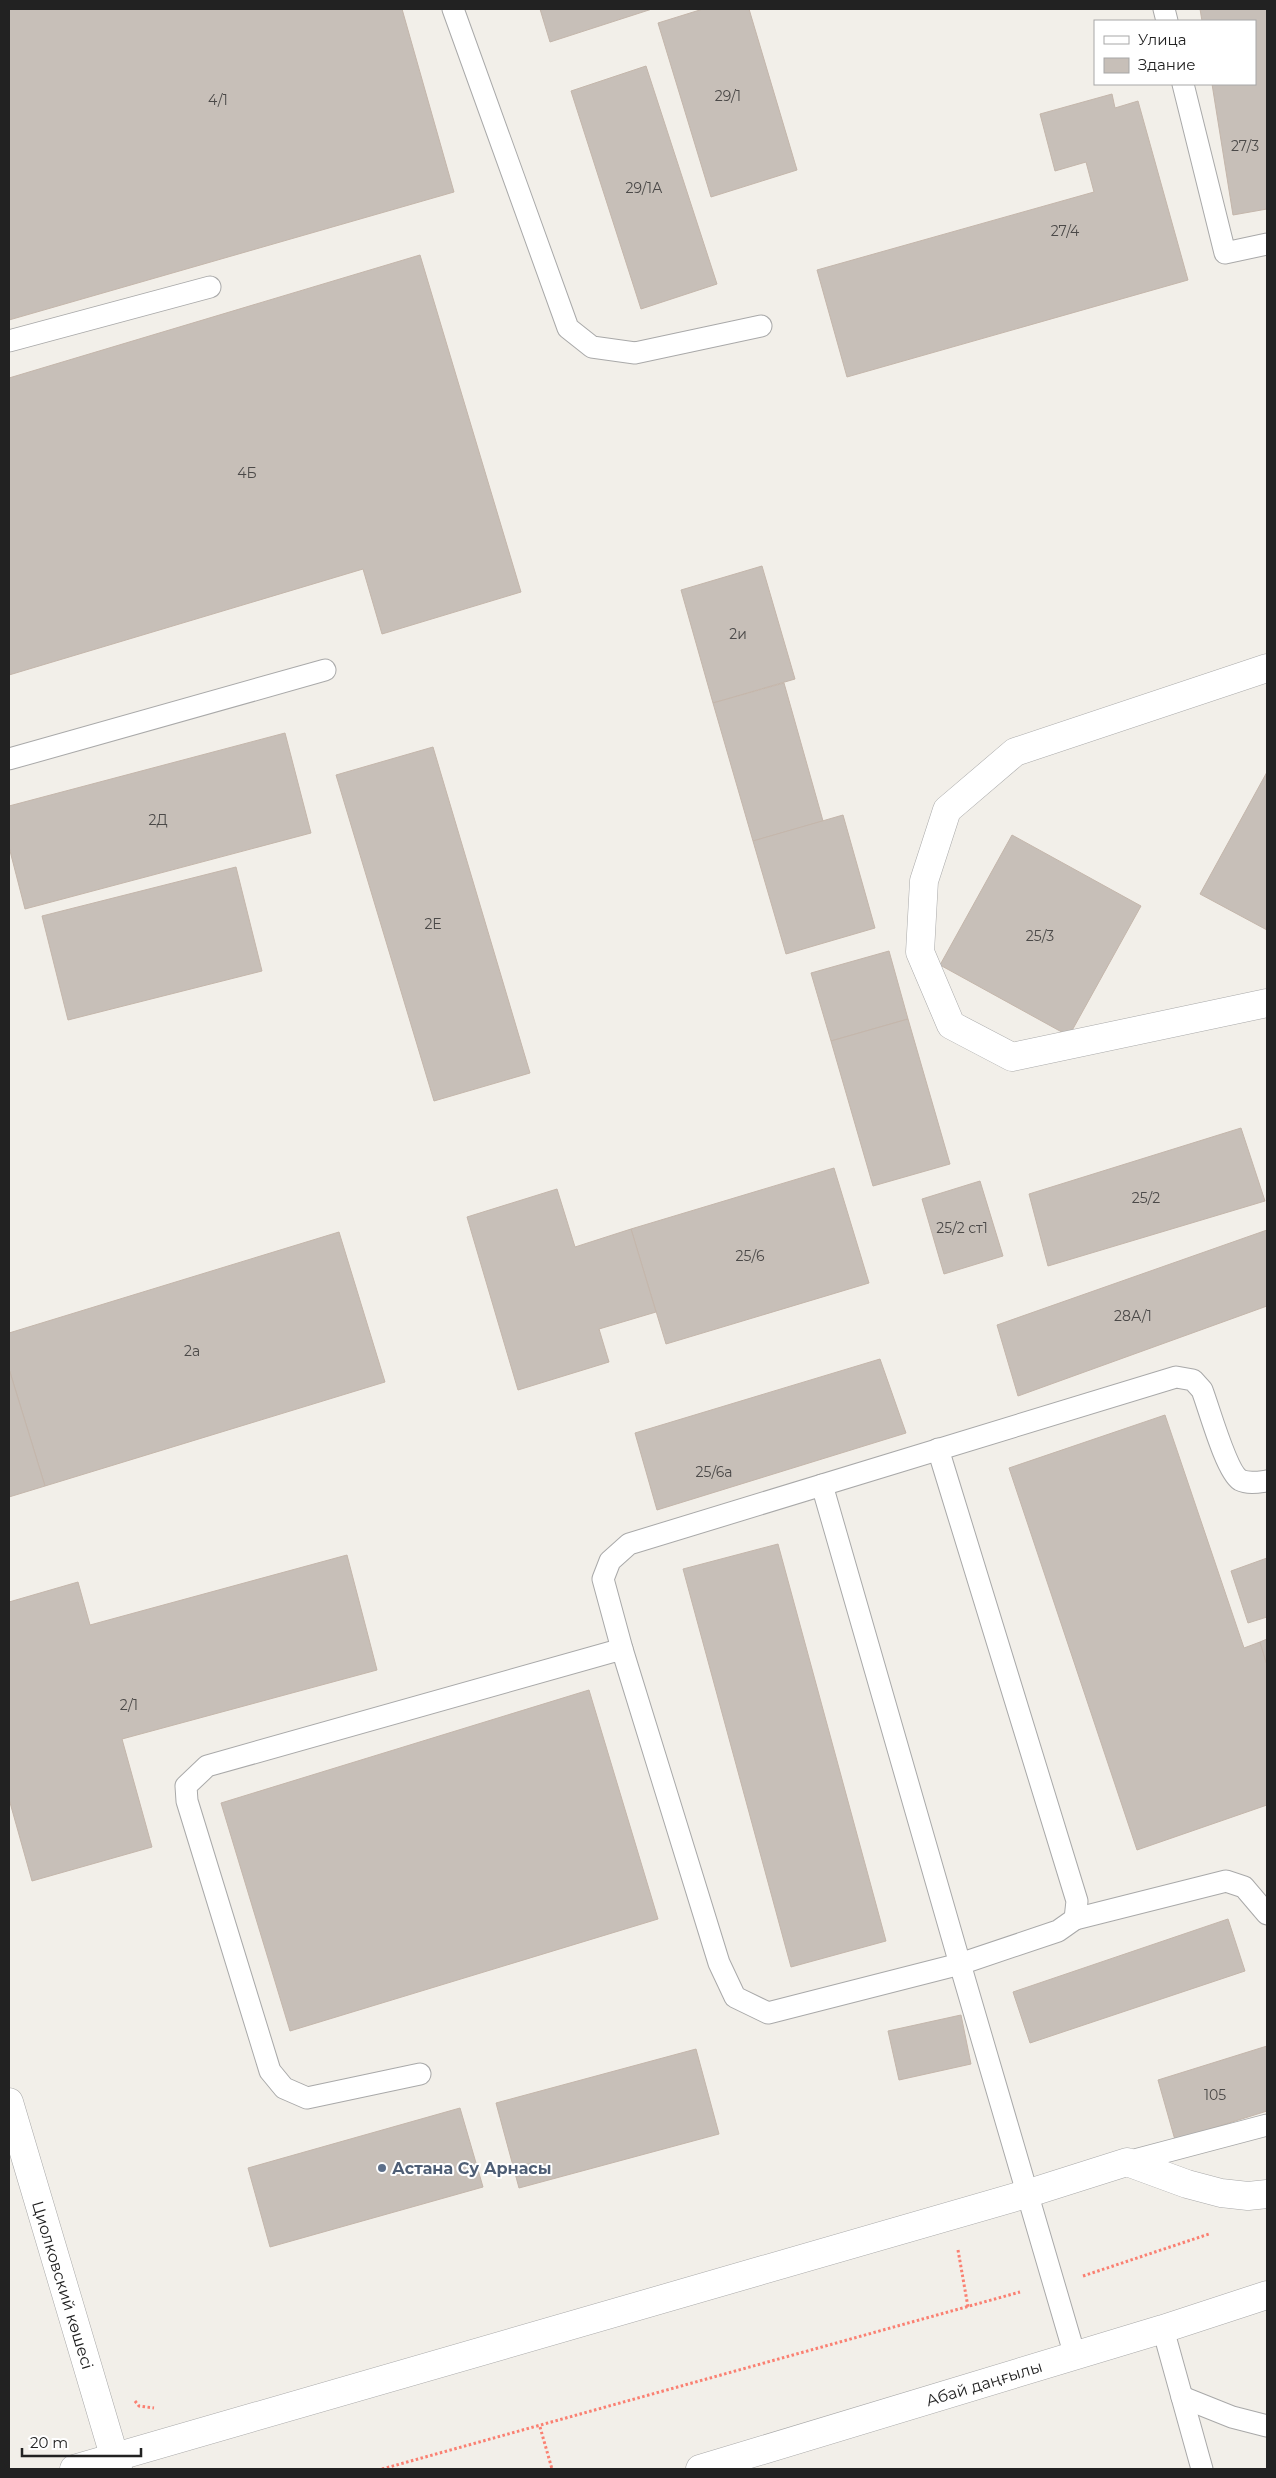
<svg xmlns="http://www.w3.org/2000/svg" width="1276" height="2478" font-family="Montserrat,sans-serif">
<style>
.building{fill:#c7bfb8;stroke:#c4b6ab}
.lines{fill:none;stroke-linecap:round;stroke-linejoin:round}
.service-casing{stroke:#a9a9a9;stroke-width:23}
.minor-casing{stroke:#a9a9a9;stroke-width:29}
.tertiary-casing{stroke:#a9a9a9;stroke-width:29}
.path{stroke:#fa8072;stroke-width:3;stroke-dasharray:2.5 2.5;stroke-linecap:butt}
.service{stroke:#fff;stroke-width:21}
.minor{stroke:#fff;stroke-width:28}
.tertiary{stroke:#fff;stroke-width:28}
.service-dot{fill:#5c6f8a;stroke:#fff;stroke-width:2}
.labels{text-anchor:middle;stroke-width:4;stroke-linejoin:round;paint-order:stroke}
.number-label{font-size:14px;fill:#4b4948}
.service-label{font-size:16px;font-weight:bold;fill:#4e5e75;stroke:#fff;text-anchor:start}
.street-label{font-size:16px;fill:#222;stroke:#fff}
</style>
<rect width="100%" height="100%" fill="#f2efe9"/>
<g class="building">
<path d="M9 9H402L454 192 9 320Z"/>
<path d="M540 9H652L550 42Z"/>
<path d="M703 9H749L797 170 711 197 658 23Z"/>
<path d="M1200 9H1267V209L1233 215 1212 84H1255V21H1202Z"/>
<path d="M646 66 717 284 641 309 571 91Z"/>
<path d="M1112 94 1115 108 1138 101 1188 280 847 377 817 270 1094 192 1086 162 1055 171 1040 114Z"/>
<path d="M420 255 521 592 382 634 363 569 9 675V378Z"/>
<path d="M762 566 795 679 713 703 681 590Z"/>
<path d="M784 683 823 821 753 841 713 703Z"/>
<path d="M285 733 311 833 25 909 9 847V806Z"/>
<path d="M433 747 530 1073 434 1101 336 775Z"/>
<path d="M1267 772V930L1200 894Z"/>
<path d="M843 815 875 928 786 954 753 841Z"/>
<path d="M1012 835 1141 906 1069 1036 940 965Z"/>
<path d="M236 867 262 971 68 1020 42 916Z"/>
<path d="M889 951 908 1019 831 1041 811 973Z"/>
<path d="M908 1019 950 1164 873 1186 831 1041Z"/>
<path d="M1241 1128 1265 1201 1048 1266 1029 1194Z"/>
<path d="M834 1168 869 1283 666 1344 631 1229Z"/>
<path d="M980 1181 1003 1256 944 1274 922 1199Z"/>
<path d="M557 1189 575 1247 631 1229 656 1312 599 1329 609 1362 518 1390 467 1217Z"/>
<path d="M1267 1230V1306L1018 1396 997 1325Z"/>
<path d="M339 1232 385 1382 45 1486 9 1369V1333Z"/>
<path d="M880 1359 906 1433 657 1510 635 1433Z"/>
<path d="M9 1369 45 1486 9 1497Z"/>
<path d="M1165 1415 1244 1648 1260 1642 1267 1665V1805L1137 1850 1009 1468Z"/>
<path d="M778 1544 886 1941 791 1967 683 1569Z"/>
<path d="M347 1555 377 1670 122 1739 152 1847 32 1881 9 1799V1602L78 1582 90 1625Z"/>
<path d="M1267 1558V1617L1248 1623 1231 1571Z"/>
<path d="M1267 1639V1665L1260 1642Z"/>
<path d="M589 1690 658 1919 290 2031 221 1803Z"/>
<path d="M1228 1919 1245 1971 1030 2043 1013 1992Z"/>
<path d="M961 2015 971 2064 899 2080 888 2031Z"/>
<path d="M1267 2046V2111L1175 2140 1158 2080Z"/>
<path d="M696 2049 719 2134 519 2188 496 2103Z"/>
<path d="M460 2108 483 2187 270 2247 248 2168Z"/>
</g>
<g class="lines">
<g class="service-casing">
<g id="service">
<path d="M453 9 568 328 592 347 635 353 761 326"/>
<path d="M1164 9 1167 21"/>
<path d="M1183 84 1225 253 1267 244"/>
<path d="M9 341 210 287"/>
<path d="M9 759 325 670"/>
<path d="M822 1485 960 1964 1075 2356"/>
<path d="M622 1649 603 1579 610 1561 629 1544 1176 1377 1193 1380 1202 1390C1209 1408 1226 1471 1240 1480 1248 1484 1259 1482 1267 1481"/>
<path d="M1075 1919 1226 1881 1244 1887 1267 1914"/>
<path d="M420 2074 307 2098 284 2088 270 2071 187 1801 186 1786 207 1766 622 1649 719 1963 735 1997 768 2013 960 1964 1058 1931 1075 1919 1077 1901 938 1449"/>
<path d="M1127 2162 1267 2125"/>
<path d="M1163 2329 1202 2469"/>
<path d="M1182 2397 1232 2417 1267 2426"/>
</g>
</g>
<g class="minor-casing">
<g id="minor">
<path d="M1267 668 1015 752 947 810 924 881 920 952 951 1025 1012 1057 1267 1003"/>
<path d="M74 2469 1026 2194 1127 2162 1187 2184 1221 2193 1248 2196 1267 2194"/>
</g>
</g>
<g class="tertiary-casing">
<g id="tertiary">
<path d="M9 2102 118 2469"/>
<path d="M700 2469 1163 2329 1267 2295"/>
</g>
</g>
<g class="path">
<path d="M958 2250 968 2307"/>
<path d="M1083 2276 1209 2234"/>
<path d="M135 2401 139 2406 154 2408"/>
<path d="M540 2427 552 2469"/>
<path d="M382 2469 1020 2292"/>
</g>
<use href="#service" class="service"/>
<use href="#minor" class="minor"/>
<use href="#tertiary" class="tertiary"/>
</g>
<circle class="service-dot" cx="382" cy="2168" r="5"/>
<g class="labels">
<g class="number-label">
<text x="728" y="101">29/1</text>
<text x="218" y="105">4/1</text>
<text x="1245" y="151">27/3</text>
<text x="644" y="193">29/1А</text>
<text x="1065" y="236">27/4</text>
<text x="247" y="478">4Б</text>
<text x="738" y="639">2и</text>
<text x="158" y="825">2Д</text>
<text x="433" y="929">2Е</text>
<text x="1040" y="941">25/3</text>
<text x="1146" y="1203">25/2</text>
<text x="962" y="1233">25/2 ст1</text>
<text x="750" y="1261">25/6</text>
<text x="1133" y="1321">28А/1</text>
<text x="192" y="1356">2а</text>
<text x="714" y="1477">25/6а</text>
<text x="129" y="1710">2/1</text>
<text x="1215" y="2100">105</text>
</g>
<g class="service-label">
<text x="392" y="2174">Астана Су Арнасы</text>
</g>
<g class="street-label">
<text transform="translate(63 2285) rotate(73)" y="6">Циолковский көшесі</text>
<text transform="translate(984 2383) rotate(-17)" y="6">Абай даңғылы</text>
</g>
</g>
<rect width="1276" height="2478" fill="none" stroke="#222222" stroke-width="20"/>
<rect x="1094" y="20" width="162" height="65" fill="#ffffff" stroke="#a7a7a7"/>
<rect x="1104" y="36" width="25" height="8" fill="#ffffff" stroke="#a7a7a7"/>
<text x="1138" y="45" font-size="15" fill="#222222">Улица</text>
<rect x="1104" y="58" width="25" height="15" fill="#c7bfb8" stroke="#a7a7a7"/>
<text x="1138" y="70" font-size="15" fill="#222222">Здание</text>
<path d="M22 2448v8h119v-8" fill="none" stroke="#222222" stroke-width="2.5"/>
<text x="30" y="2448" font-size="15" fill="#222222" stroke="#ffffff" stroke-width="4" paint-order="stroke">20 m</text>
</svg>
